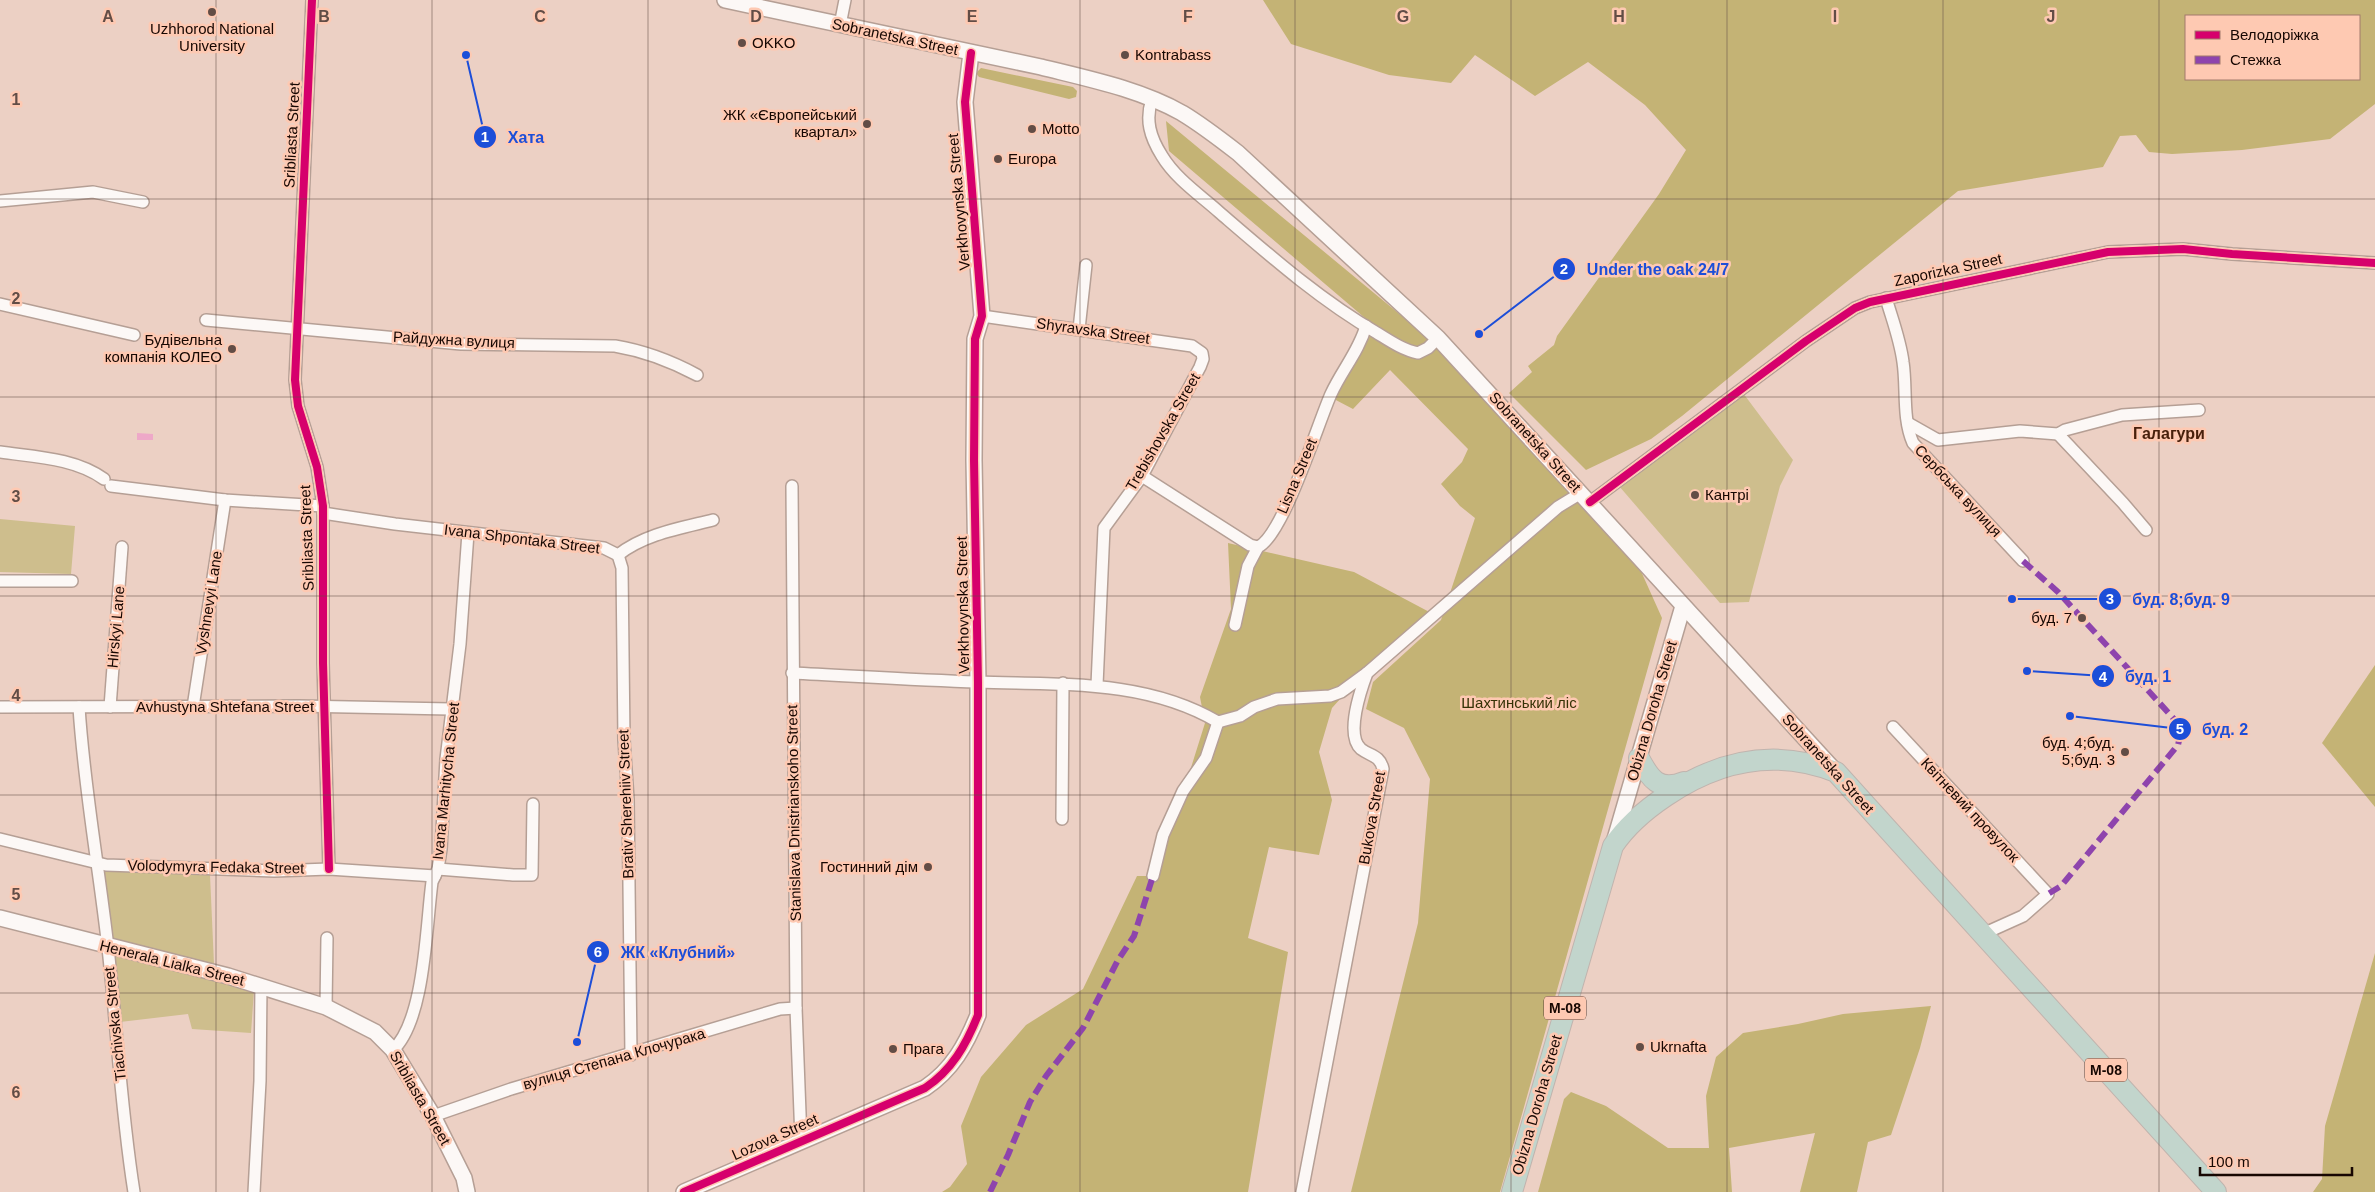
<svg xmlns="http://www.w3.org/2000/svg" width="2375" height="1192" font-family="Helvetica,sans-serif">
<style>
.green{fill:#cebe8d}
.forest{fill:#c4b375;fill-rule:evenodd}
.water{fill:#eea8c8}
.lines{fill:none;stroke-linecap:round;stroke-linejoin:round}
.street-casing{stroke:#b59f95;stroke-width:14}
.secondary-casing{stroke:#b59f95;stroke-width:18}
.highway-casing{stroke:#c0b4ae;stroke-width:22}
.street{stroke:#fcf8f6;stroke-width:11}
.secondary{stroke:#fcf8f6;stroke-width:15}
.highway{stroke:#c2d5cc;stroke-width:20}
.quiet{stroke:#8e44ad;stroke-width:6;stroke-dasharray:12 6;stroke-linecap:butt}
.cycleway-casing{stroke:#fec9b2;stroke-width:11}
.cycleway{stroke:#d6006c;stroke-width:8}
.grid{fill:none;stroke:#624d46;stroke-width:1;stroke-opacity:0.55}
.poi-dot{fill:#624d46;stroke:#fec9b2;stroke-width:2}
.labels{text-anchor:middle;stroke-width:5;stroke-linejoin:round;paint-order:stroke}
.shield{fill:#fec9b2;stroke:#5c4137;stroke-width:1}
.shield-label{font-size:14px;font-weight:bold;fill:#170702}
.poi-label{font-size:15px;fill:#170702;stroke:#fec9b2;text-anchor:start}
.street-label{font-size:15px;fill:#170702;stroke:#fec9b2}
.park-label{font-size:15px;fill:#353206;stroke:#fec9b2}
.neighbourhood-label{font-size:16px;font-weight:bold;fill:#48200c;stroke:#fec9b2}
.grid-label{font-size:16px;text-anchor:middle;font-weight:bold;fill:#624d46;stroke:#fec9b2;stroke-width:5;stroke-linejoin:round;paint-order:stroke}
.leader{fill:none;stroke:#1d4ed8;stroke-width:2}
.callout-dot{fill:#1d4ed8;stroke:#fec9b2;stroke-width:2}
.mark-label{font-size:15px;text-anchor:middle;font-weight:bold;fill:#fff}
.callout-label{font-size:16px;text-anchor:middle;font-weight:bold;fill:#1d4ed8;stroke:#fec9b2;stroke-width:5;stroke-linejoin:round;paint-order:stroke}
</style>
<rect width="100%" height="100%" fill="#ecd0c4"/>
<g class="green">
<path d="M1743 393 1793 460 1780 486 1749 602 1720 603 1619 486Z"/>
<path d="M0 519 75 526 71 574 0 572Z"/>
<path d="M102 871 210 875 214 964 112 940Z"/>
<path d="M113 955 254 990 251 1033 192 1029 188 1014 120 1022Z"/>
</g>
<g class="forest">
<path d="M1263 0H2375V104L2330 139 2242 150 2172 154 2149 152 2136 135 2120 136 2103 167 1958 191 1682 416 1651 439 1586 470 1509 393 1532 372 1528 366 1554 345 1557 336 1659 194 1686 150 1645 105 1588 62 1535 96 1475 55 1451 83 1389 75 1291 44ZM2186 16H2359V79H2186Z"/>
<path d="M981 68 1073 87 1077 91 1076 97 1069 99 979 77 976 73Z"/>
<path d="M1166 121 1420 331 1508 421 1640 569 1662 618 1500 1192H1351L1418 923 1430 779 1404 728 1366 709 1373 682 1441 620 1475 518 1460 506 1441 484 1462 462 1468 449 1390 370 1353 409 1332 398 1372 324 1169 151Z"/>
<path d="M1228 543 1354 572 1435 615 1367 669 1332 708 1319 752 1332 800 1319 855 1269 847 1248 938 1288 952 1248 1192H942L950 1187 967 1164 961 1126 981 1077 1026 1025 1083 989 1137 876H1157L1205 723 1200 697 1231 609Z"/>
<path d="M2375 665V807L2322 743Z"/>
<path d="M2375 953V1192H2313L2322 1179 2325 1126Z"/>
<path d="M1931 1006 1920 1048 1891 1135 1868 1142 1857 1192H1800L1815 1133 1729 1148 1732 1192H1538L1564 1099 1571 1092 1606 1106 1668 1148H1709L1706 1096 1716 1057 1743 1033 1798 1024 1843 1014Z"/>
</g>
<path class="water" d="M137 433 153 434V440H137Z"/>
<g class="lines">
<g class="street-casing">
<g id="street">
<path d="M312 0 295 380 298 406 317 467 323 506V663L329 869"/>
<path d="M840 25 845 0"/>
<path d="M1152 99C1145 120 1150 137 1162 156 1176 179 1200 195 1219 212 1269 255 1320 300 1377 333 1390 341 1403 350 1418 353L1428 348 1438 338"/>
<path d="M0 201 93 192 143 202"/>
<path d="M1886 298C1892 319 1900 339 1903 362 1907 388 1902 418 1913 443L2023 561"/>
<path d="M0 304 134 335"/>
<path d="M982 316 1192 346 1202 353 1203 359 1200 367 1142 476 1104 528 1097 685"/>
<path d="M206 320 461 344 615 346C645 351 671 361 697 375"/>
<path d="M1079 329 1086 265"/>
<path d="M1908 423 1938 440 2020 431 2058 434 2065 430 2122 415 2199 410"/>
<path d="M2058 434 2123 503 2146 530"/>
<path d="M0 452C35 457 75 458 104 479"/>
<path d="M1142 476 1250 545 1258 547"/>
<path d="M111 486 225 500 323 506"/>
<path d="M792 486 796 1008 801 1140"/>
<path d="M1590 502 1806 341 1855 308 1870 302 2108 252 2183 249 2232 254 2375 263"/>
<path d="M323 513 395 524 604 548 618 555C644 534 681 528 713 520"/>
<path d="M618 555 622 568 624 740 628 799 631 1055"/>
<path d="M0 581H72"/>
<path d="M1235 625 1248 566 1258 547C1283 536 1318 423 1331 394 1342 370 1359 351 1366 326"/>
<path d="M792 673C854 676 916 680 978 682 1060 685 1145 679 1218 722L1240 716 1254 707 1277 699 1330 696 1341 692 1367 673"/>
<path d="M0 707 299 706 450 709"/>
<path d="M79 707C84 788 99 867 108 948 117 1029 121 1111 134 1192"/>
<path d="M110 707 122 547"/>
<path d="M193 707 225 500"/>
<path d="M1893 727 2048 894 2023 916 1983 934"/>
<path d="M1062 819 1063 683"/>
<path d="M0 839 106 865 274 871 329 869 435 876"/>
<path d="M438 869 513 875H532L533 804"/>
<path d="M1153 876 1163 835 1183 791 1206 758 1218 722"/>
<path d="M326 1007 327 938"/>
<path d="M393 1050C425 1020 426 926 432 882L438 869 441 849 446 759 460 644 468 533"/>
<path d="M433 1116 511 1089 780 1009 796 1008"/>
<path d="M254 1192 260 1081 261 986"/>
<path d="M1302 1192 1383 769C1380 755 1370 756 1361 749 1345 735 1361 689 1367 673L1558 507 1581 493"/>
</g>
</g>
<g class="secondary-casing">
<g id="secondary">
<path d="M725 0 1041 67C1089 79 1139 89 1182 113 1202 125 1220 139 1238 153L1438 338 1835 771"/>
<path d="M1615 839 1683 606"/>
<path d="M0 918 228 976 326 1007 375 1032 393 1050 433 1116 464 1178 467 1192"/>
<path d="M684 1192 925 1088C952 1070 966 1045 978 1015V682L974 460 975 339 982 316 965 102 971 53"/>
</g>
</g>
<g class="highway-casing">
<g id="highway">
<path d="M1639 758C1650 779 1659 792 1684 782"/>
<path d="M1512 1192 1613 846C1627 825 1645 810 1666 796 1719 760 1775 748 1836 772L2216 1192"/>
</g>
</g>
<use href="#street" class="street"/>
<use href="#secondary" class="secondary"/>
<use href="#highway" class="highway"/>
<g class="quiet">
<path d="M2023 561 2058 592 2175 720 2181 732 2178 745 2061 886 2048 894"/>
<path d="M990 1192 1008 1155 1030 1102 1046 1076 1083 1028 1118 960 1134 936 1153 876"/>
</g>
<g class="cycleway-casing">
<g id="cycleway">
<path d="M312 0 295 380 298 406 317 467 323 506V663L329 869"/>
<path d="M1590 502 1806 341 1855 308 1870 302 2108 252 2183 249 2232 254 2375 263"/>
<path d="M684 1192 925 1088C952 1070 966 1045 978 1015V682L974 460 975 339 982 316 965 102 971 53"/>
</g>
</g>
<use href="#cycleway" class="cycleway"/>
</g>
<path class="grid" d="M216 0V1192M432 0V1192M648 0V1192M864 0V1192M1080 0V1192M1295 0V1192M1511 0V1192M1727 0V1192M1943 0V1192M2159 0V1192M0 199H2375M0 397H2375M0 596H2375M0 795H2375M0 993H2375"/>
<g class="poi-dot">
<circle cx="212" cy="12" r="5"/>
<circle cx="742" cy="43" r="5"/>
<circle cx="1125" cy="55" r="5"/>
<circle cx="867" cy="124" r="5"/>
<circle cx="1032" cy="129" r="5"/>
<circle cx="998" cy="159" r="5"/>
<circle cx="232" cy="349" r="5"/>
<circle cx="1695" cy="495" r="5"/>
<circle cx="2082" cy="618" r="5"/>
<circle cx="2125" cy="752" r="5"/>
<circle cx="928" cy="867" r="5"/>
<circle cx="1640" cy="1047" r="5"/>
<circle cx="893" cy="1049" r="5"/>
</g>
<g class="labels">
<g class="shield">
<rect x="1544" y="996.5" width="42" height="23" rx="4"/>
<rect x="2085" y="1058.5" width="42" height="23" rx="4"/>
</g>
<g class="shield-label">
<text x="1565" y="1013">М-08</text>
<text x="2106" y="1075">М-08</text>
</g>
<g class="poi-label">
<text x="212" y="34" text-anchor="middle">Uzhhorod National<tspan x="212" dy="17">University</tspan></text>
<text x="752" y="48">OKKO</text>
<text x="1135" y="60">Kontrabass</text>
<text x="857" y="120" text-anchor="end">ЖК «Європейський<tspan x="857" dy="17">квартал»</tspan></text>
<text x="1042" y="134">Motto</text>
<text x="1008" y="164">Europa</text>
<text x="222" y="345" text-anchor="end">Будівельна<tspan x="222" dy="17">компанія КОЛЕО</tspan></text>
<text x="1705" y="500">Кантрі</text>
<text x="2072" y="623" text-anchor="end">буд. 7</text>
<text x="2115" y="748" text-anchor="end">буд. 4;буд.<tspan x="2115" dy="17">5;буд. 3</tspan></text>
<text x="918" y="872" text-anchor="end">Гостинний дім</text>
<text x="1650" y="1052">Ukrnafta</text>
<text x="903" y="1054">Прага</text>
</g>
<g class="street-label">
<text transform="translate(895 37) rotate(12)" y="5">Sobranetska Street</text>
<text transform="translate(292 135) rotate(-87)" y="5">Sribliasta Street</text>
<text transform="translate(959 202) rotate(-95)" y="5">Verkhovynska Street</text>
<text transform="translate(1948 270) rotate(-12)" y="5">Zaporizka Street</text>
<text transform="translate(1093 331) rotate(8)" y="5">Shyravska Street</text>
<text transform="translate(454 340) rotate(3)" y="5">Райдужна вулиця</text>
<text transform="translate(1163 432) rotate(-60)" y="5">Trebishovska Street</text>
<text transform="translate(1535 442) rotate(48)" y="5">Sobranetska Street</text>
<text transform="translate(1297 476) rotate(-67)" y="5">Lisna Street</text>
<text transform="translate(1958 491) rotate(47)" y="5">Сербська вулиця</text>
<text transform="translate(307 538) rotate(-92)" y="5">Sribliasta Street</text>
<text transform="translate(522 539) rotate(7)" y="5">Ivana Shpontaka Street</text>
<text transform="translate(209 603) rotate(-81)" y="5">Vyshnevyi Lane</text>
<text transform="translate(963 605) rotate(-91)" y="5">Verkhovynska Street</text>
<text transform="translate(116 627) rotate(-85)" y="5">Hirskyi Lane</text>
<text x="225" y="712">Avhustyna Shtefana Street</text>
<text transform="translate(1652 711) rotate(-74)" y="5">Obizna Doroha Street</text>
<text transform="translate(1828 764) rotate(48)" y="5">Sobranetska Street</text>
<text transform="translate(446 781) rotate(-84)" y="5">Ivana Marhitycha Street</text>
<text transform="translate(626 804) rotate(-92)" y="5">Brativ Sherehiiv Street</text>
<text transform="translate(1970 810) rotate(47)" y="5">Квітневий провулок</text>
<text transform="translate(794 813) rotate(-91)" y="5">Stanislava Dnistrianskoho Street</text>
<text transform="translate(1372 818) rotate(-80)" y="5">Bukova Street</text>
<text transform="translate(216 867) rotate(1)" y="5">Volodymyra Fedaka Street</text>
<text transform="translate(172 963) rotate(14)" y="5">Henerala Lialka Street</text>
<text transform="translate(115 1024) rotate(-96)" y="5">Tiachivska Street</text>
<text transform="translate(614 1059) rotate(-16)" y="5">вулиця Степана Клочурака</text>
<text transform="translate(420 1098) rotate(60)" y="5">Sribliasta Street</text>
<text transform="translate(1537 1105) rotate(-74)" y="5">Obizna Doroha Street</text>
<text transform="translate(775 1137) rotate(-24)" y="5">Lozova Street</text>
</g>
<g class="park-label">
<text x="1519" y="708">Шахтинський ліс</text>
</g>
<g class="neighbourhood-label">
<text x="2169" y="439">Галагури</text>
</g>
</g>
<g class="grid-label">
<text x="108" y="22">A</text>
<text x="324" y="22">B</text>
<text x="540" y="22">C</text>
<text x="756" y="22">D</text>
<text x="972" y="22">E</text>
<text x="1188" y="22">F</text>
<text x="1403" y="22">G</text>
<text x="1619" y="22">H</text>
<text x="1835" y="22">I</text>
<text x="2051" y="22">J</text>
<text x="16" y="105">1</text>
<text x="16" y="304">2</text>
<text x="16" y="502">3</text>
<text x="16" y="701">4</text>
<text x="16" y="900">5</text>
<text x="16" y="1098">6</text>
</g>
<path class="leader" d="M466 55L485 137M1479 334L1564 269M2012 599L2110 599M2027 671L2103 676M2070 716L2180 729M577 1042L598 952"/>
<g class="callout-dot">
<circle cx="466" cy="55" r="5"/>
<circle cx="1479" cy="334" r="5"/>
<circle cx="2012" cy="599" r="5"/>
<circle cx="2027" cy="671" r="5"/>
<circle cx="2070" cy="716" r="5"/>
<circle cx="577" cy="1042" r="5"/>
<circle cx="485" cy="137" r="12"/>
<circle cx="1564" cy="269" r="12"/>
<circle cx="2110" cy="599" r="12"/>
<circle cx="2103" cy="676" r="12"/>
<circle cx="2180" cy="729" r="12"/>
<circle cx="598" cy="952" r="12"/>
</g>
<g class="mark-label">
<text x="485" y="142">1</text>
<text x="1564" y="274">2</text>
<text x="2110" y="604">3</text>
<text x="2103" y="682">4</text>
<text x="2180" y="734">5</text>
<text x="598" y="957">6</text>
</g>
<g class="callout-label">
<text x="526" y="143">Хата</text>
<text x="1658" y="275">Under the oak 24/7</text>
<text x="2181" y="605">буд. 8;буд. 9</text>
<text x="2148" y="682">буд. 1</text>
<text x="2225" y="735">буд. 2</text>
<text x="678" y="958">ЖК «Клубний»</text>
</g>
<rect x="2185" y="15" width="175" height="65" fill="#fec9b2" stroke="#a27b6c"/>
<rect x="2195" y="31" width="25" height="8" fill="#d6006c" stroke="#a27b6c"/>
<text x="2230" y="40" font-size="15" fill="#170702">Велодоріжка</text>
<rect x="2195" y="56" width="25" height="8" fill="#8e44ad" stroke="#a27b6c"/>
<text x="2230" y="65" font-size="15" fill="#170702">Стежка</text>
<path d="M2200 1167v8h152v-8" fill="none" stroke="#170702" stroke-width="2.5"/>
<text x="2208" y="1167" font-size="15" fill="#170702" stroke="#fec9b2" stroke-width="4" paint-order="stroke">100 m</text>
</svg>
